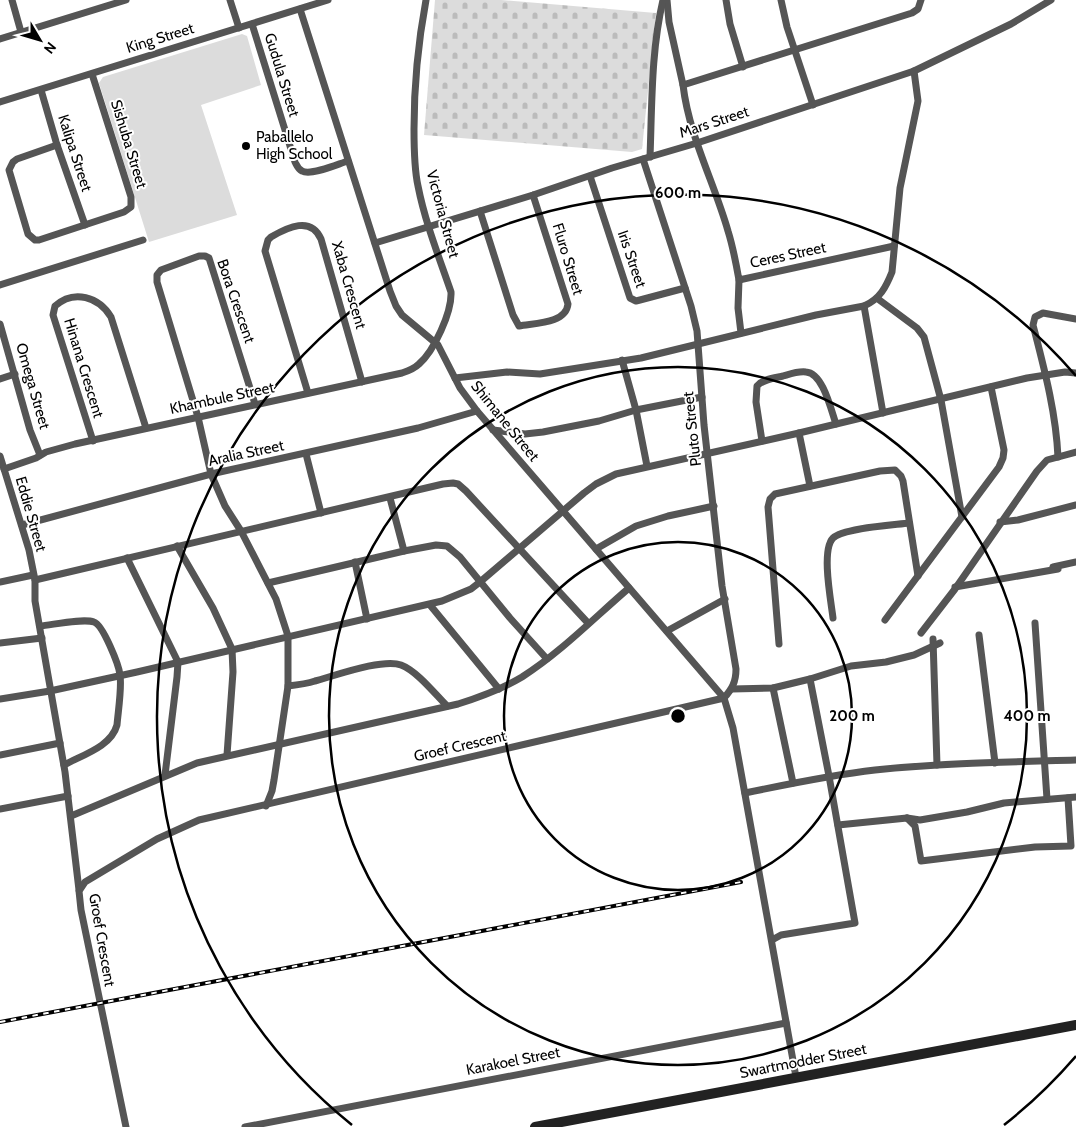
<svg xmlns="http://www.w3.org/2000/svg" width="1076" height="1127" font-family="Cabin,sans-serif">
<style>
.grass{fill:#dcdcdc}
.cemetery{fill:url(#cemetery-stones)}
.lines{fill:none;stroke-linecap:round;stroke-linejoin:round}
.street{stroke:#555;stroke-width:7}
.secondary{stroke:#222;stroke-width:10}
.rail-casing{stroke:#000;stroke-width:4}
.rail{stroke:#fff;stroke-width:2;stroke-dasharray:5.5;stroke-linecap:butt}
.ring{fill:none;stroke:#000;stroke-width:2.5}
.poi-dot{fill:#000;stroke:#fff;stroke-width:2}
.labels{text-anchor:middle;stroke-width:4;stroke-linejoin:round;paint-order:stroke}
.street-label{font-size:15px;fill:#000;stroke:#fff}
.poi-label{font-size:15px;fill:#000;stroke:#fff;text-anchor:start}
.centre{fill:#000;stroke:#fff;stroke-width:2.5}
.ring-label{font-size:15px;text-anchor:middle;font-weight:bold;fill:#000;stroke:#fff;stroke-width:4;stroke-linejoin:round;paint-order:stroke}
</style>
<defs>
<pattern id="cemetery-stones" width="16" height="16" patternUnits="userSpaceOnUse" patternTransform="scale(1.25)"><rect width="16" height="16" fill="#dcdcdc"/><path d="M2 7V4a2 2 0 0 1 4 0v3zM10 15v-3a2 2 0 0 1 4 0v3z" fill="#bbb"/></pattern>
</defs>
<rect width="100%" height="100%" fill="#fff"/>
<path class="grass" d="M242 34 247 36 261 85 201 105 237 215 149 242 99 83 103 77Z"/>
<path class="cemetery" d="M435 0H501L656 13 642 149 632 152 424 135Z"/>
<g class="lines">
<g class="street">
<path d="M12 0 21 32"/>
<path d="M230 0 239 28"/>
<path d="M667 0 669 22 683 85 912 13 918 9 921 0"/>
<path d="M726 0 730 24 743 67"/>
<path d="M781 0 787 27 813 105"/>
<path d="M300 9 390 291 396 306 402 315 438 345 460 388 477 411 724 698C732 689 736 682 736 669L722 586 704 425 697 331 691 306 643 159"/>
<path d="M252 24 295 162C297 166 298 169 302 171 311 176 338 164 348 161"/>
<path d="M0 39 126 0"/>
<path d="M683 85C689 136 714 182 728 231 733 247 736 263 739 280L894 246"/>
<path d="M41 90 57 145 85 225"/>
<path d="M0 102 328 0"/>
<path d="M57 145 17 159 13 162 9 170 28 234 35 240H39L124 212 131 207V197L92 74"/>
<path d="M650 157C652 105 651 51 663 0"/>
<path d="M590 176 630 298 636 301 640 300 685 288"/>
<path d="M480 211 513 315 519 326C534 323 566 324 568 304L533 195"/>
<path d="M375 243 533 195 612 168 697 143 914 71 1011 24 1051 0"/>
<path d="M739 280 738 308 741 333"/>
<path d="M0 285 143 240"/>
<path d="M878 299 917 328 924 337 941 400 962 517"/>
<path d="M0 324 30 430 40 455"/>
<path d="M622 360 636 410 647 466"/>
<path d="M455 378 507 372 540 374 641 358 816 315 864 306"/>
<path d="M0 379 15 374"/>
<path d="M308 393 265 251 268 240 271 237C288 227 311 216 321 239L362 382"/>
<path d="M255 404 209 258 205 256H199L161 270 157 275V282L198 417 211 474 225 506 241 531 276 599 288 636V686L274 780 272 791 266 806"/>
<path d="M883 413 864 306C880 299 886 287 892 272L900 188 918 101 914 71"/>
<path d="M493 430 525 434 543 432 599 421 636 410 702 397"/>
<path d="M799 433 810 486"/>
<path d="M93 441 53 315 55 306C74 289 99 297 111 317L146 428"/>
<path d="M762 441 756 402 757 386C763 379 774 378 783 376 790 374 798 371 806 372 823 373 831 410 836 424"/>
<path d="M306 454 321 513"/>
<path d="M0 456 29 550 35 580V601L65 772 79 890"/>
<path d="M1058 457C1056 412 1044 368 1033 325L1035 317 1043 313 1076 319"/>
<path d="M4 469 36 458 46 452 75 444 402 373C408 371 414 369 419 364 434 351 452 312 451 292 439 257 425 222 418 186 414 168 414 148 414 129 414 85 418 43 426 0"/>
<path d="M390 498 404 551"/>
<path d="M1000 522 1018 520 1076 505"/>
<path d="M22 525 211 474 418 428 477 411"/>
<path d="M177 546 213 608 232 649 233 672 227 755"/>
<path d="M596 549 636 526 668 516 714 506"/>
<path d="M127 558 178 662 177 677 165 775"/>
<path d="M355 562 367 619"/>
<path d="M1053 567 1076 562"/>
<path d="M35 580 443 484 453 483 458 484 466 491 588 623"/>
<path d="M0 582 33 575"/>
<path d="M268 583 404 551 436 545 447 546 460 557 510 618 547 659"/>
<path d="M955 587 1058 569"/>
<path d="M430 605 499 689"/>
<path d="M833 618C831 601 821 550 833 538 843 528 894 525 909 523"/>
<path d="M885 620 999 467 1003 458 1004 450 991 387"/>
<path d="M1035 623 1047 799"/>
<path d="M40 626C52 625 83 618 94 622 103 625 119 665 120 675 122 688 118 712 117 725 111 747 82 755 64 765"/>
<path d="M667 631 725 599"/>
<path d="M921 633 955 589 1037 471 1047 460 1076 452"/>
<path d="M979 635 995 763"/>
<path d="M933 639 937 765"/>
<path d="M0 643 42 638"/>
<path d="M779 644 768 507 770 499 775 494 880 471 895 470 901 476 903 481 918 576"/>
<path d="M288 686C297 685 306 684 315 681 334 676 383 658 401 665 417 671 435 694 447 706"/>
<path d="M773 688 793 783"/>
<path d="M732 689 773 688 810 679 851 666 886 662 914 655 940 643"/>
<path d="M0 699 50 691 137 672 442 601 471 589 480 582 584 493 596 484 616 474 799 433 1027 378 1065 372 1076 373"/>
<path d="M0 755 60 743"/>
<path d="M745 793C788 784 831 775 875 770 942 763 1009 762 1076 760"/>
<path d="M0 809 68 796"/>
<path d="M71 816 197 763 458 704C480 697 502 689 522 677 561 652 594 618 629 588"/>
<path d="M907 818 915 826 921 861 1035 847 1071 846 1068 798"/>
<path d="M838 825 907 818 920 820 967 812 1004 803 1076 797"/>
<path d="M772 940 781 935 855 923 829 776 810 679"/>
<path d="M126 1127 81 910 79 891 85 882 157 839 199 820 724 698 733 728 796 1077"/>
<path d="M245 1127 786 1023"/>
</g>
<path class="secondary" d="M535 1127 1076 1025"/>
<g class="rail-casing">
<path id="rail" d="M0 1022 741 882"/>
</g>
<use href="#rail" class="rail"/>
</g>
<g class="ring">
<circle cx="678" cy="716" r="174"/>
<circle cx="678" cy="716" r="349"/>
<path d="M1076 1056A523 523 0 0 1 1004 1125M352 1125A523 523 0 1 1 1076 376"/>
</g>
<circle class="poi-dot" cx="246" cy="146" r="5"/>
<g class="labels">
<g class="street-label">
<text transform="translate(160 38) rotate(-17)" y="5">King Street</text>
<text transform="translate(282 75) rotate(73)" y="5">Gudula Street</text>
<text transform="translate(714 122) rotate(-18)" y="5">Mars Street</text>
<text transform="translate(129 144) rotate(73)" y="5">Sishuba Street</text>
<text transform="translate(75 153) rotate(72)" y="5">Kalipa Street</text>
<text transform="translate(443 214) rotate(75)" y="5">Victoria Street</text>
<text transform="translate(788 255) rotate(-12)" y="5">Ceres Street</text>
<text transform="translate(568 259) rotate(73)" y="5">Fluro Street</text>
<text transform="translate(632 259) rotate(71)" y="5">Iris Street</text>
<text transform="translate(349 285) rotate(74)" y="5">Xaba Crescent</text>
<text transform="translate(236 301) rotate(71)" y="5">Bora Crescent</text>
<text transform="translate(84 368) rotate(73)" y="5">Hinana Crescent</text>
<text transform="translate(33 386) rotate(74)" y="5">Omega Street</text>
<text transform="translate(222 398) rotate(-12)" y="5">Khambule Street</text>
<text transform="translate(505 421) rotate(51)" y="5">Shimane Street</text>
<text transform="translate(692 429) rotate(-96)" y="5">Pluto Street</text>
<text transform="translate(246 453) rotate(-12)" y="5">Aralia Street</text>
<text transform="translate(31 514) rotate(74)" y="5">Eddie Street</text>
<text transform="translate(460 746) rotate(-13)" y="5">Groef Crescent</text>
<text transform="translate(102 940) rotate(80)" y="5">Groef Crescent</text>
<text transform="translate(513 1061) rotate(-11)" y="5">Karakoel Street</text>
<text transform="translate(803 1061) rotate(-11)" y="5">Swartmodder Street</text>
</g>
<g class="poi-label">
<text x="256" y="142">Paballelo<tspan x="256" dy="17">High School</tspan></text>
</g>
</g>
<circle cx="678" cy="716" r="8" class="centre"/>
<g class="ring-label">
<text x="678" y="198">600 m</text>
<text x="852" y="721">200 m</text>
<text x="1027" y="721">400 m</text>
</g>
<g transform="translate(40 40) rotate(128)" stroke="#ffffff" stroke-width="4" paint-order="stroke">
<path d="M0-4L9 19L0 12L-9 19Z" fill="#000000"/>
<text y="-8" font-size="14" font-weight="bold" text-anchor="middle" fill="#000000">N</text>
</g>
</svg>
